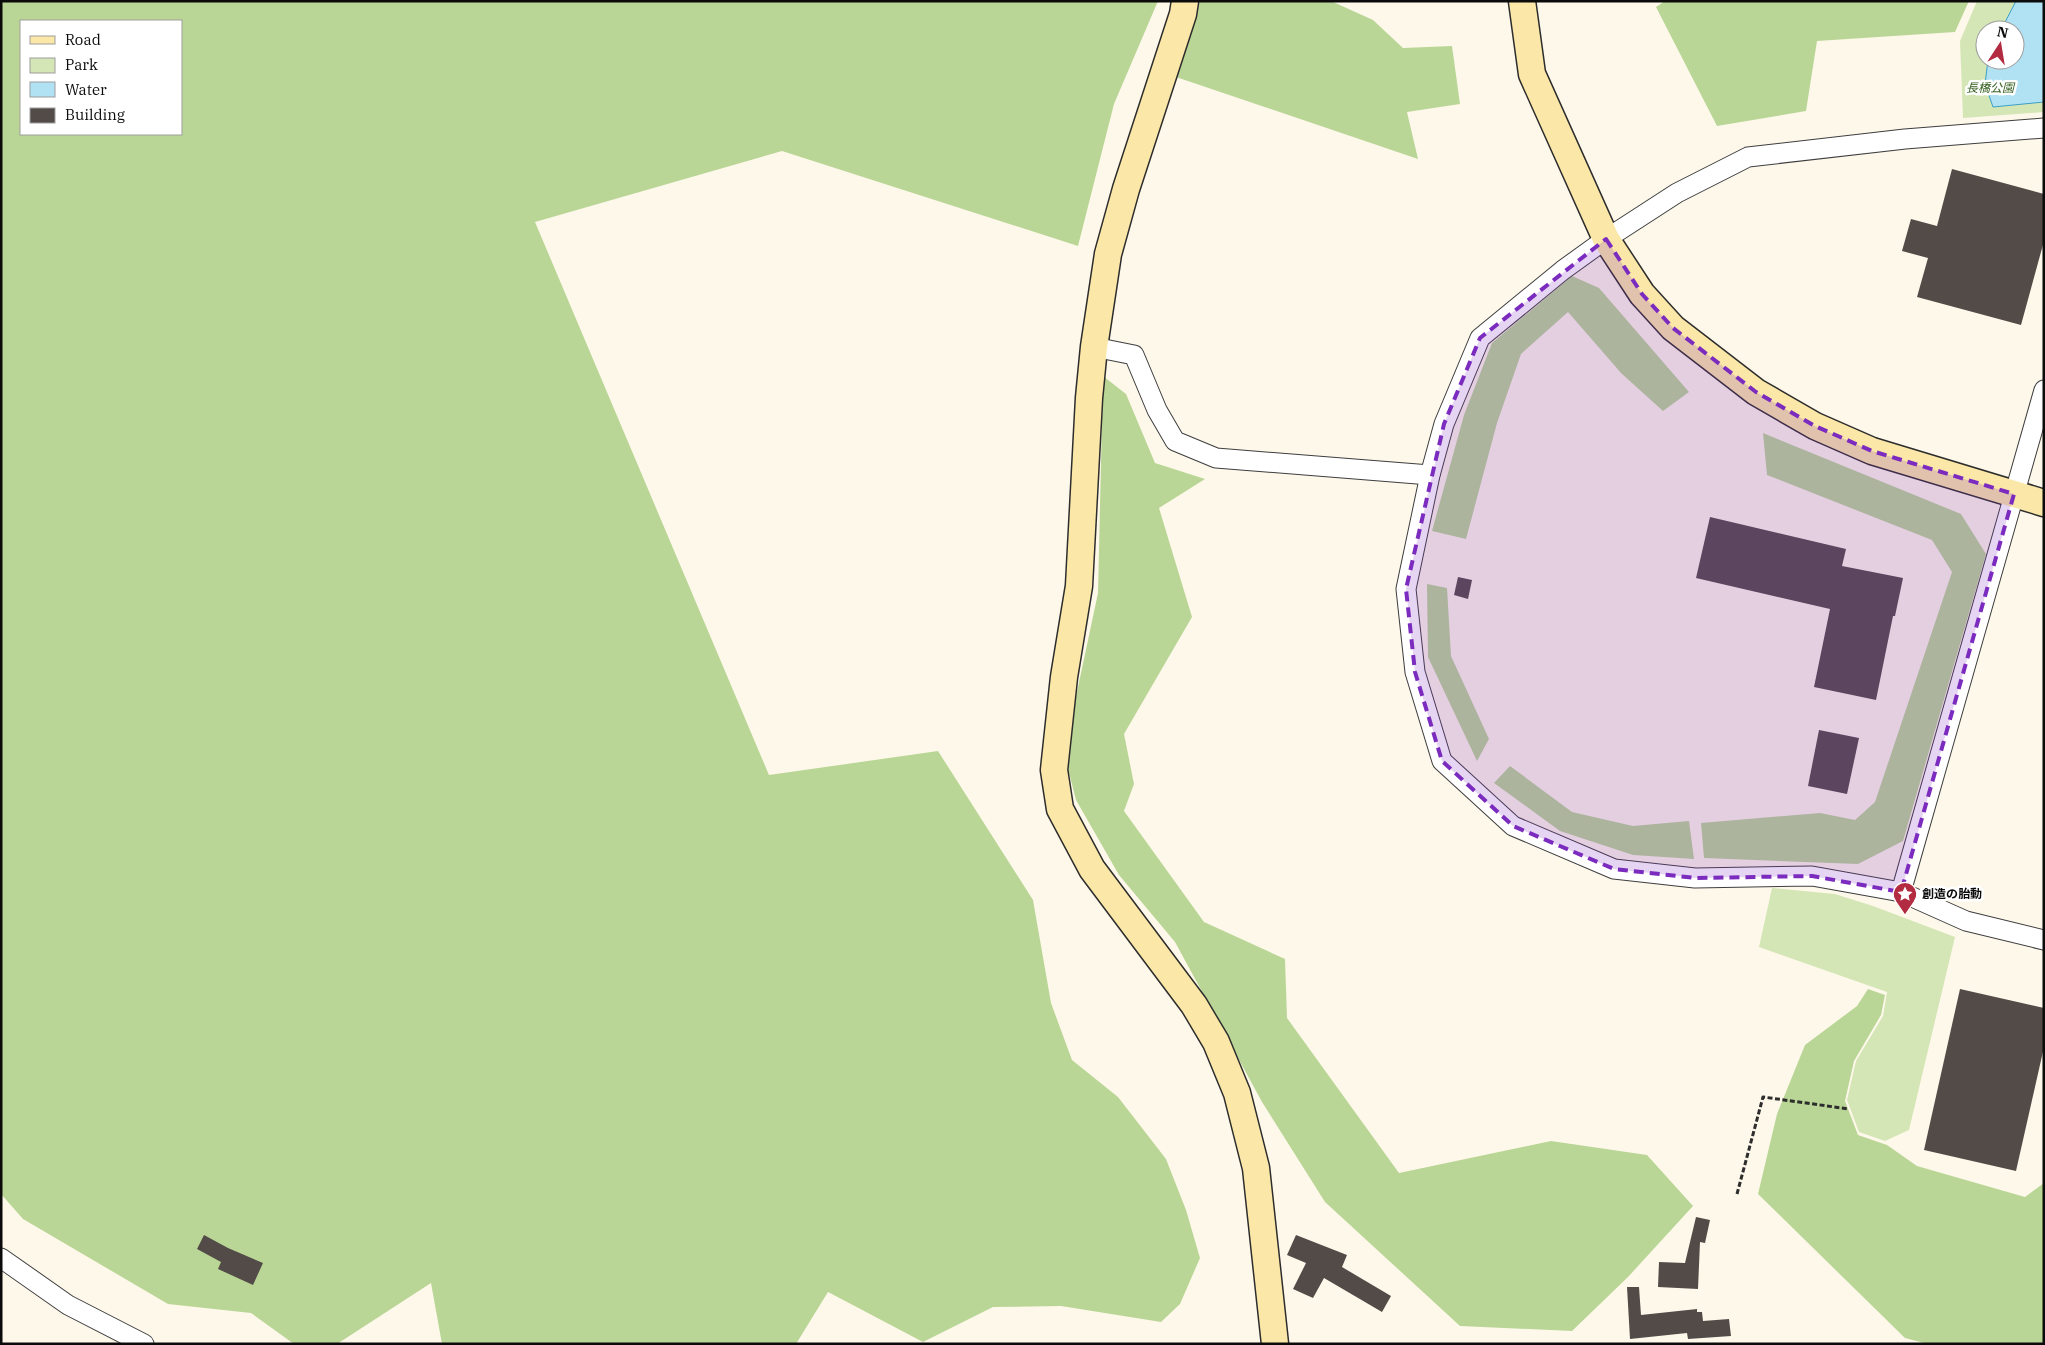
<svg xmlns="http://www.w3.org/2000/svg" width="2045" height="1345" font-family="'IBM Plex Serif','Noto Sans JP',serif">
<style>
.green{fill:#d5e6b6;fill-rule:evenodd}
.forest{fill:#bad696;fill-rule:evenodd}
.water{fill:#b1e2f3;stroke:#3c9fc6}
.building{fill:#534b48}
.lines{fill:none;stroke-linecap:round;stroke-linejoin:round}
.street-casing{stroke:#3e3e3e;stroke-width:21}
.secondary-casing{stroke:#2d2d2d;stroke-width:29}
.path{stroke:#2d2d2d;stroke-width:3;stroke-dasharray:5 2.5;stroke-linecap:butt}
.street{stroke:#fff;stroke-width:19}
.secondary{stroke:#fbe8a8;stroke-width:26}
.marked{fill:#7b2cbf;fill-opacity:0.2;stroke:#7b2cbf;stroke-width:4;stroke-dasharray:10 6;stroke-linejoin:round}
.labels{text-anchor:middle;stroke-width:5;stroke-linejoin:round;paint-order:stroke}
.park-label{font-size:12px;font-style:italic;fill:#345f1f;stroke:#fff}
.poi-label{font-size:12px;font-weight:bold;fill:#0b0b0b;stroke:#fff;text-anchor:start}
</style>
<rect width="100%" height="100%" fill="#fef8ea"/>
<g class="green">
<path d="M1977 1H2044V112L1963 118 1960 41ZM1985 30H2015V60H1985Z"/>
<path d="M1772 888 1835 894 1873 906 1955 937 1909 1130 1885 1141 1859 1132 1847 1100 1856 1061 1883 1016 1887 992 1759 947Z"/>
</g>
<g class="forest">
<path d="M1 1H1158L1114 104 1078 246 782 151 535 222 769 775 938 751 1033 900 1051 1003 1072 1060 1118 1097 1166 1159 1186 1210 1200 1258 1180 1304 1161 1322 1061 1306 993 1307 923 1342 828 1292 796 1344H442L431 1283 337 1344H294L251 1313 168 1304 23 1219 1 1194ZM21 21H181V134H21Z"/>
<path d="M1200 1H1331L1373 20 1403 48 1452 46 1460 104 1407 112 1418 159 1176 77Z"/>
<path d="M1665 1H1969L1955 32 1817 41 1806 111 1717 126 1656 7Z"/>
<path d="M1572 276 1599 288 1689 392 1663 411 1621 373 1568 312 1521 354 1497 423 1466 539 1432 531 1464 415 1492 343Z"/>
<path d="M1103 376 1126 394 1155 463 1205 479 1159 508 1192 617 1124 734 1134 784 1124 811 1204 922 1285 959 1287 1018 1399 1173 1551 1141 1647 1155 1693 1206 1628 1277 1572 1331 1460 1326 1325 1202 1262 1102 1175 942 1119 875 1076 800 1064 753 1098 593Z"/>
<path d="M1763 433 1961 514 1986 554 1903 841 1858 864 1704 858 1701 823 1820 813 1855 820 1875 802 1952 572 1932 540 1767 475Z"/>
<path d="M1427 584 1447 588 1451 656 1489 739 1477 761 1428 657Z"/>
<path d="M1510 766 1572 812 1633 826 1689 821 1694 859 1633 855 1560 831 1494 783Z"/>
<path d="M1868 989 1885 995 1881 1015 1854 1061 1845 1101 1858 1135 1887 1145 1917 1166 2025 1197 2044 1183V1344H1928L1905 1338 1758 1194 1777 1114 1805 1045 1857 1006Z"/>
</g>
<path class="water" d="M2016 1H2044V102L1993 107 1985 84 1988 60H2015V30H2001Z"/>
<g class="building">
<path d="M1952 169 2044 194V241L2021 325 1917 297 1928 258 1902 251 1911 219 1937 226Z"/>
<path d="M1710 517 1846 549 1842 566 1903 578 1895 616H1893L1876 700 1814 687 1830 609 1696 578Z"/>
<path d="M1458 577 1472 580 1468 599 1454 595Z"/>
<path d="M1819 730 1859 738 1847 794 1808 786Z"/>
<path d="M1960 989 2044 1008V1047L2016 1171 1924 1150Z"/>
<path d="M1696 1217 1710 1220 1705 1243 1700 1242 1698 1289 1658 1287 1659 1262 1685 1263Z"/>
<path d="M204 1235 228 1248 263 1263 253 1285 218 1269 221 1262 197 1249Z"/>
<path d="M1296 1235 1347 1255 1342 1267 1391 1296 1382 1312 1324 1278 1313 1298 1293 1289 1306 1263 1287 1255Z"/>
<path d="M1627 1287H1639L1641 1315 1697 1309V1312H1702L1703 1321 1729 1319 1731 1336 1688 1339 1687 1333 1630 1339Z"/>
</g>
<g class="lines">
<g class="street-casing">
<g id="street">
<path d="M2044 128 1905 139 1748 157 1677 193 1606 239 1563 270 1480 338 1444 424 1430 475 1406 589 1415 672 1442 761 1513 826 1614 869 1695 878 1812 876 1901 892 1966 921 2044 940"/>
<path d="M1094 347 1134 355 1157 410 1175 441 1216 458 1430 475"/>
<path d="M1901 892 2044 390"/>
<path d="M1 1258 68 1305 144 1344"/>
</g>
</g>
<g class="secondary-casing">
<g id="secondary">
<path d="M1185 1 1183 14 1126 189 1108 254 1094 347 1089 398 1079 586 1064 677 1054 770 1060 809 1092 869 1194 1005 1216 1042 1237 1093 1256 1168 1275 1344"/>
<path d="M1522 1 1532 74 1606 239 1642 294 1673 328 1756 392 1815 426 1872 451 2044 503"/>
</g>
</g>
<path class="path" d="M1737 1194 1763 1097 1849 1109"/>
<use href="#street" class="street"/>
<use href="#secondary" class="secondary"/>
</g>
<path class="marked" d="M1606 239 1642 294 1673 328 1756 392 1815 426 1872 451 2014 494 1901 892 1812 876 1695 878 1614 869 1513 826 1442 761 1415 672 1406 589 1444 424 1480 338Z"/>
<defs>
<g id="sight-pin" transform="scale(1.25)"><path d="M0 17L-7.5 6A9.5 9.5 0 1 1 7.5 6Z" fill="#b32b41" stroke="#fff"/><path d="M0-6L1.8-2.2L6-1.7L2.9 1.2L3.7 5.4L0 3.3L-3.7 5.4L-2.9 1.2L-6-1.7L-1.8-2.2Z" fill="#fff"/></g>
</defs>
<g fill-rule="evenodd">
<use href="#sight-pin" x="1905" y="894"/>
</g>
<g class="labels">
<g class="park-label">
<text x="1990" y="92">長橋公園</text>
</g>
<g class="poi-label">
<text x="1922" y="898">創造の胎動</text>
</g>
</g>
<rect width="2045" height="1345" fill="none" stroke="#0b0b0b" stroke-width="5"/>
<rect x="20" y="20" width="162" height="115" fill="#ffffff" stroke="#9d9d9d"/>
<rect x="30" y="36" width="25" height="8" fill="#fbe8a8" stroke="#9d9d9d"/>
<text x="65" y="45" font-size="15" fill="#0b0b0b">Road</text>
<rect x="30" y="58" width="25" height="15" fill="#d5e6b6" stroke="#9d9d9d"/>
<text x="65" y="70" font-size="15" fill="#0b0b0b">Park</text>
<rect x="30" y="82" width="25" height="15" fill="#b1e2f3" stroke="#9d9d9d"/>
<text x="65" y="95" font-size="15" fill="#0b0b0b">Water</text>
<rect x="30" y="108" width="25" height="15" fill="#534b48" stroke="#9d9d9d"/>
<text x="65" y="120" font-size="15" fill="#0b0b0b">Building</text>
<g transform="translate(2000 45) rotate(12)"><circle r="24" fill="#ffffff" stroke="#9d9d9d"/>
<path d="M0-4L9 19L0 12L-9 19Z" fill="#b32b41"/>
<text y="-8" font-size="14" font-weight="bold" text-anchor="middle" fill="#0b0b0b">N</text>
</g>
</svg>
